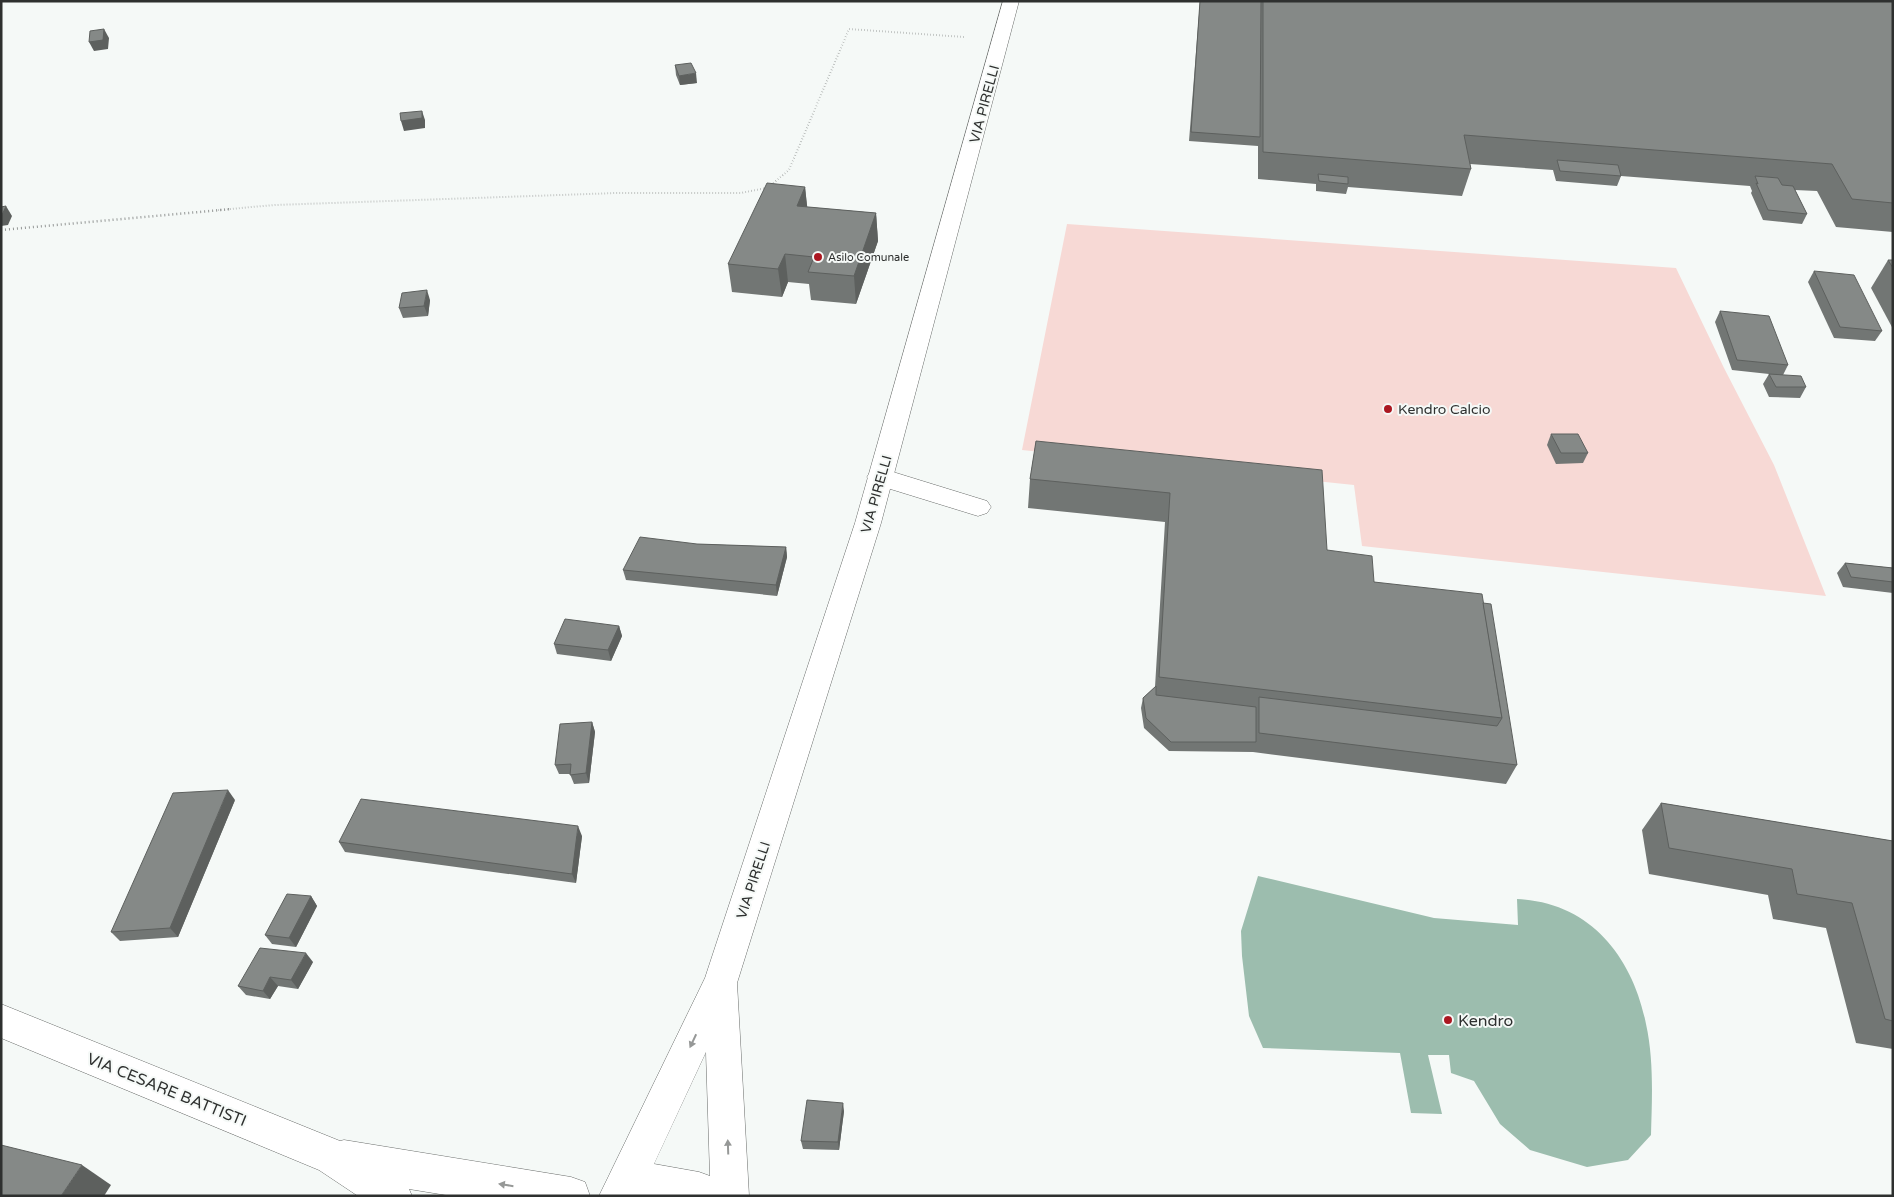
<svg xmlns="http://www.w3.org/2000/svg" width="1894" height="1197" font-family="'Varela Round',sans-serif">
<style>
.green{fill:#f7d9d5}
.water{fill:#9cbdae}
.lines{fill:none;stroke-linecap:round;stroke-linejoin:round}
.lane-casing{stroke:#6a6d6b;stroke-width:1}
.secondary-casing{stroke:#6a6d6b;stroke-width:1}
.path-far1{stroke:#949796;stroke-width:2;stroke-dasharray:0.5 2.5;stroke-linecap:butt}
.path{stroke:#949796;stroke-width:2.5;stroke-dasharray:1 3;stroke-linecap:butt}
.lane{fill:#fff;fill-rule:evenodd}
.secondary{fill:#fff;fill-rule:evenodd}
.wall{fill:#727674}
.shaded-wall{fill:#5d605e}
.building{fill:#858987;stroke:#5d605e}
.oneway{fill:#969897}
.poi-dot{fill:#ab1721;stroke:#f5f9f7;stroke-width:2}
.labels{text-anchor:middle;stroke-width:4;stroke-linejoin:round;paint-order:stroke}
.far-poi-label{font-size:11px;fill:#2e302f;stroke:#f5f9f7;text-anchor:start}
.street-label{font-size:14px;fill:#2e302f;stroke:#f5f9f7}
.poi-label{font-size:14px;fill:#2e302f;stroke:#f5f9f7;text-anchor:start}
.near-poi-label{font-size:16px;fill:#2e302f;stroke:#f5f9f7;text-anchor:start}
.near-street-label{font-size:16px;fill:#2e302f;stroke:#f5f9f7}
</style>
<rect width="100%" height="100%" fill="#f5f9f7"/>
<path class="green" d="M1067 224 1676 268 1724 368 1774 465 1826 596 1362 546 1354 485 1022 450Z"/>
<path class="water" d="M1258 876 1434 918 1518 925 1517 899C1590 902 1633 957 1646 1024 1654 1060 1652 1099 1651 1135L1628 1160 1587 1167 1530 1150 1500 1124 1474 1081 1451 1073 1449 1055H1428L1442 1114 1411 1113 1400 1053 1263 1048 1249 1016 1242 956 1241 931Z"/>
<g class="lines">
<g class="lane-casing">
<path id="lane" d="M880 468 987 501 991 507 987 513 978 516 871 483 867 477 871 471Z"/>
</g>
<g class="secondary-casing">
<g id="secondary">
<path d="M1003 1H1019L881 523 737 983 749 1196H599L705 978 855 523ZM706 1052 710 1176 699 1172 654 1164Z"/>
<path d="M1 1004 340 1141 344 1140 571 1177 585 1182 590 1196H452L409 1189 412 1196H358L319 1170 1 1038Z"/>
</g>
</g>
<g class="path-far1">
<path d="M771 185 789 170 849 29 964 37"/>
<path d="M218 210 275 205 617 193H741L766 188"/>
</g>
<path class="path" d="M1 230 232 209"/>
<use href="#lane" class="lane"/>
<use href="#secondary" class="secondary"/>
</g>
<g class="wall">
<path d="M1200 1H1893V232L1836 227 1817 191 1795 190 1807 214 1802 224 1763 220 1751 193 1752 191 1750 186 1621 176 1617 186 1556 181 1553 170 1470 164 1471 169 1462 196 1348 187 1346 194 1316 191V184L1258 179V146L1189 141Z"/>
<path d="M675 65 697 83 680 85 676 75Z"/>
<path d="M805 187 807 207 876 213 878 241 856 304 811 300 809 284 788 282 782 297 732 292 728 264Z"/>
<path d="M1888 260H1893V329L1871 288Z"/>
<path d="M1814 271 1882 331 1875 341 1834 338 1808 282Z"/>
<path d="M430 300 428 316 403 318 399 308Z"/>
<path d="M1720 311 1788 365 1783 375 1806 387 1800 398 1769 397 1763 384 1769 374 1732 370 1715 322Z"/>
<path d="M1551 434 1588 453 1583 463 1556 464 1547 445Z"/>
<path d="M1036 441 1327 550 1374 582 1483 603 1517 765 1506 784 1253 752 1169 751 1144 728 1141 708 1143 698 1155 687 1165 522 1028 508 1030 479Z"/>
<path d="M697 544 786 547 787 557 777 596 626 580 623 570Z"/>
<path d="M1845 563 1893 568V593L1843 587 1837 573Z"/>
<path d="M619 626 622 636 611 661 557 654 554 644Z"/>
<path d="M592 722 595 732 589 783 574 784 570 774H559L555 765Z"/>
<path d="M235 800 178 937 120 941 111 932Z"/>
<path d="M1661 803 1893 841V1049L1856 1043 1826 928 1773 919 1768 895 1649 874 1642 830Z"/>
<path d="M582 836 576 883 345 852 339 842Z"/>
<path d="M311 896 317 906 296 947 272 944 265 935Z"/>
<path d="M313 962 298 989 278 986 270 999 246 995 238 986Z"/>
<path d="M844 1111 839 1150 803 1149 801 1141Z"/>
</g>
<g class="shaded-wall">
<path d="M104 29 109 38 108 49 94 51 89 42Z"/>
<path d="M696 73 697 83 680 85 679 76Z"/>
<path d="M422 111 425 120V128L404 131 401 121Z"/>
<path d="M805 187 808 214 797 206Z"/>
<path d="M6 206 12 216 8 225 1 226V215Z"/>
<path d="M876 213 878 241 856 304 854 276Z"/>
<path d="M785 254 788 282 782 297 778 269Z"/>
<path d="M427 290 430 300 428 316 424 306Z"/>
<path d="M786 547 787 557 777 596 776 585Z"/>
<path d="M619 626 622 636 611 661 608 650Z"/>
<path d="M592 722 595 732 589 783 586 773Z"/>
<path d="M228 790 235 800 178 937 170 928Z"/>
<path d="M578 826 582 836 576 883 572 874Z"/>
<path d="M311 896 317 906 296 947 289 938Z"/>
<path d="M306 953 313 962 298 989 291 980Z"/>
<path d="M270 977 278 986 270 999 263 991Z"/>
<path d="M843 1103 844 1111 839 1150 838 1142Z"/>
<path d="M82 1165 111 1185 104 1196H61Z"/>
</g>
<g class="building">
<path d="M1200 1H1261L1260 137 1191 132Z"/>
<path d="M1263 1H1893V203L1852 199 1832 164 1464 135 1471 169 1263 152Z"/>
<path d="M104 29 103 40 89 42 90 31Z"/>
<path d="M691 63 696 73 679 76 675 65Z"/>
<path d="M422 111V118L401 121 400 113Z"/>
<path d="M1557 160 1618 165 1621 176 1560 171Z"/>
<path d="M1318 174 1348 177V184L1319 181Z"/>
<path d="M1755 176 1778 178 1782 185 1793 186 1807 214 1768 210 1756 183 1758 184Z"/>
<path d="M767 183 805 187 797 206 876 213 854 276 808 272 814 257 785 254 778 269 728 264Z"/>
<path d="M6 206 2 215H1V207Z"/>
<path d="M1888 260H1893V268Z"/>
<path d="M1814 271 1854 275 1882 331 1840 327Z"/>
<path d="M427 290 424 306 399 308 402 293Z"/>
<path d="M1720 311 1769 316 1788 365 1737 360Z"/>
<path d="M1769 374 1801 376 1806 387H1776Z"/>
<path d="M1551 434H1578L1588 453H1561Z"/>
<path d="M1036 441 1322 470 1327 550 1372 556 1374 582 1482 594 1502 718 1159 677 1170 493 1030 479Z"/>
<path d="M640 537 697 544 786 547 776 585 623 570Z"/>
<path d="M1845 563 1893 568V582L1851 577Z"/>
<path d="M1483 603 1491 604 1517 765 1259 733V697L1497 726 1502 718Z"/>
<path d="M565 619 619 626 608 650 554 644Z"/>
<path d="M1156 686V695L1256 707V742H1171L1146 718 1143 698Z"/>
<path d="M592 722 586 773 570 775 571 764 555 765 560 724Z"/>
<path d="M228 790 170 928 111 932 173 793Z"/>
<path d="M361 799 578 826 572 874 339 842Z"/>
<path d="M1661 803 1893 841V1021L1885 1019 1852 903 1797 894 1792 869 1669 848Z"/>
<path d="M287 894 311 896 289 938 265 935Z"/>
<path d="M260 948 306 953 291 980 270 977 263 991 238 986Z"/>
<path d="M807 1100 843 1103 838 1142 801 1141Z"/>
<path d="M1 1145 82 1165 61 1196H1Z"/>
</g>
<defs><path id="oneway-solid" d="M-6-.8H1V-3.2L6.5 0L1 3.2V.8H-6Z" transform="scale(1.25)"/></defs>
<g class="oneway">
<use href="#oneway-solid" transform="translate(693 1041) rotate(115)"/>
<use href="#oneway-solid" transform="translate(728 1147) rotate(-92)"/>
<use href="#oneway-solid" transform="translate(506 1185) rotate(-171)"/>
</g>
<g class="poi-dot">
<circle cx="818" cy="257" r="5"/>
<circle cx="1388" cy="409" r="5"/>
<circle cx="1448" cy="1020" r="5"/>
</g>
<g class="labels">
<g class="far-poi-label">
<text x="828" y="261">Asilo Comunale</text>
</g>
<g class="street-label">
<text transform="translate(984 104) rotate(-75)" y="5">VIA PIRELLI</text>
<text transform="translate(876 494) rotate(-74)" y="5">VIA PIRELLI</text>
<text transform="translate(753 880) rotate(-72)" y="5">VIA PIRELLI</text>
</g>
<g class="poi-label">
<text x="1398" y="414">Kendro Calcio</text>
</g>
<g class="near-poi-label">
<text x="1458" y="1026">Kendro</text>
</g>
<g class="near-street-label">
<text transform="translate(167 1089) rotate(22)" y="6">VIA CESARE BATTISTI</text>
</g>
</g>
<rect width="1894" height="1197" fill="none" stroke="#2e302f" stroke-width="5"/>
</svg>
